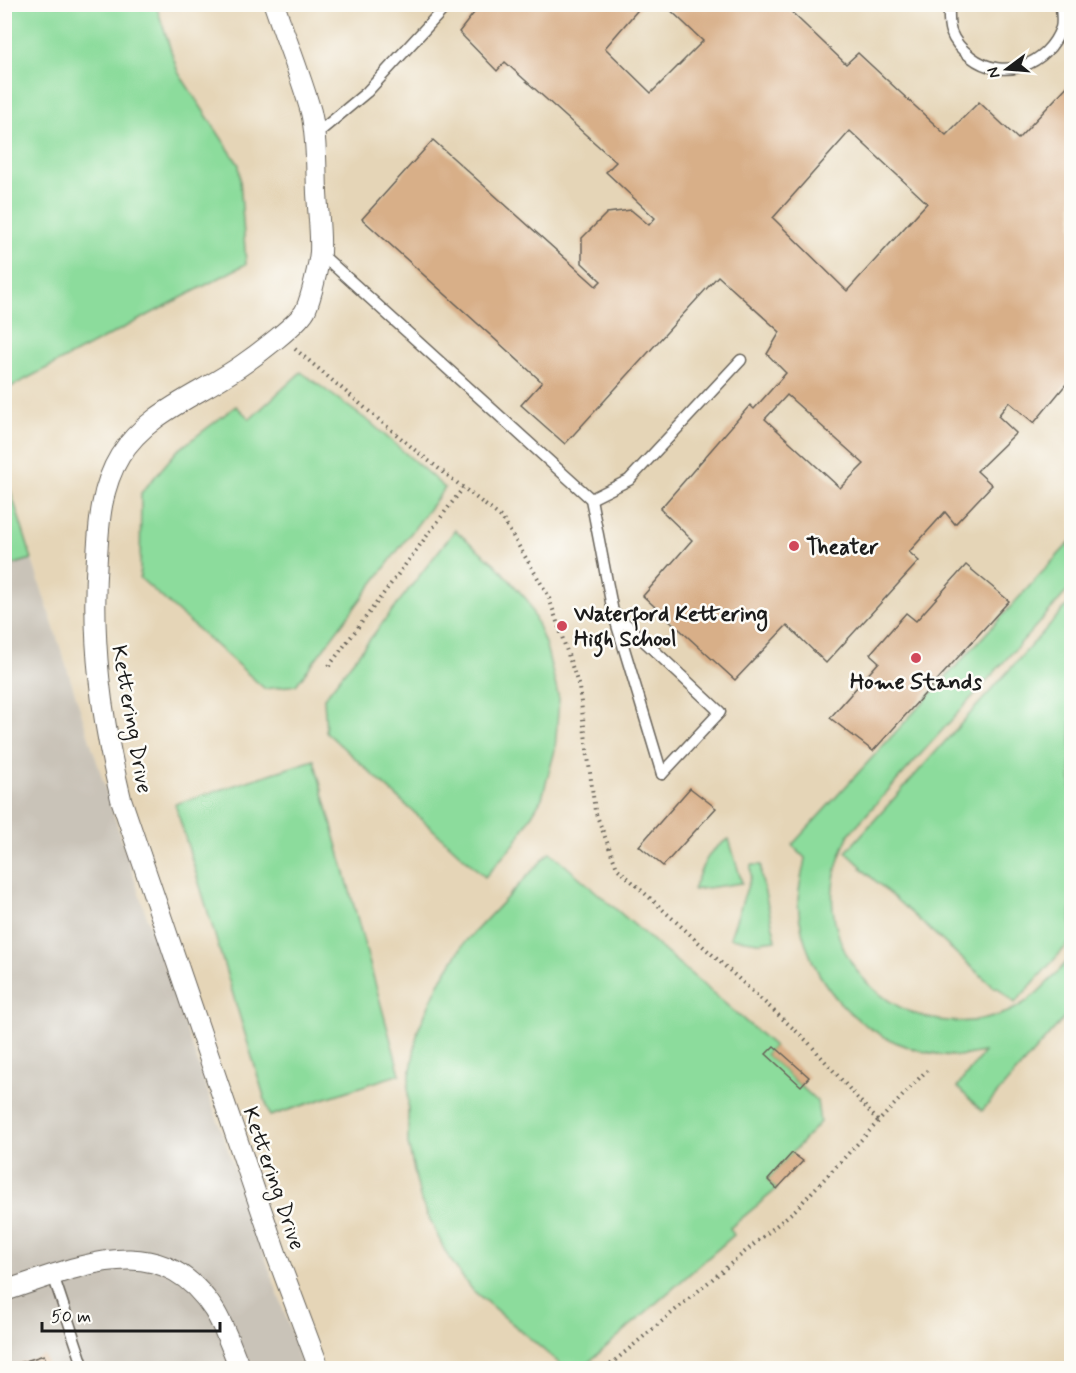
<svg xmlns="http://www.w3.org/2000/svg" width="1076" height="1373" font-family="Mynerve,sans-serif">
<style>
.built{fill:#e5d5b7}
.industrial{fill:#c9c3b8}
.green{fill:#8cdc9c;stroke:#547c5c;stroke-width:1.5}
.building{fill:#d8af88;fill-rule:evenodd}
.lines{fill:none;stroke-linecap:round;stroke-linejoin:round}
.lane-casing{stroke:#676259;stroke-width:13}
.street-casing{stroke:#676259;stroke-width:22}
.path{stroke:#676259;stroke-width:4;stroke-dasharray:1.5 4.5;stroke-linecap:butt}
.lane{stroke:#fff;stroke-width:10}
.street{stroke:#fff;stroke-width:20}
.poi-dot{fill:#d1495b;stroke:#fdfcf7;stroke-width:2}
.labels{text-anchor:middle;stroke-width:5;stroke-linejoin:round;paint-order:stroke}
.poi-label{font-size:22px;font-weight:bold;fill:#1c1c1c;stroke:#fdfcf7;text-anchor:start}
.street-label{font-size:22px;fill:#1c1c1c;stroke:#fdfcf7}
</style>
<rect width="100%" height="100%" fill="#fdfcf7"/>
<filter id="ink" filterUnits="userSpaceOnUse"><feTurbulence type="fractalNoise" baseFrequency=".0167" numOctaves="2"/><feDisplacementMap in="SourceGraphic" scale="12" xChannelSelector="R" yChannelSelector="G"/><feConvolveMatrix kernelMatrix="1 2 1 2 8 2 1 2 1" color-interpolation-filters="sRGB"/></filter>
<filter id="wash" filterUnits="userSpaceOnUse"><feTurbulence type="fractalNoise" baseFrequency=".008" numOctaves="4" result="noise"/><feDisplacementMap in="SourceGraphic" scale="24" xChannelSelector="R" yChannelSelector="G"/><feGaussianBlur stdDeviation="1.35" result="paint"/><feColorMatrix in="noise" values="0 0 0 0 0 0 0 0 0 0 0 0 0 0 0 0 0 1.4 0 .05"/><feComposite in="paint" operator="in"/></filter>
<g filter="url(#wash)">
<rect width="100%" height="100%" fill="#f2e5ca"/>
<path class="built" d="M156 5H1071V1368H305L143 905 5 473 4 390 246 264 239 165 178 72Z"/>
<path class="industrial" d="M32 559 143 905 304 1368H5L4 567Z"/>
<g class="green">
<path d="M5 4 156 5 178 72 239 165 246 264 5 390Z"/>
<path d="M301 372 371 423 445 488 296 685 265 689 140 578 141 493 177 451 236 406 250 419Z"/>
<path d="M5 473 32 559 5 567H4Z"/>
<path d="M455 530 495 564 528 601 546 646 559 699 555 750 542 798 515 843 485 877 326 732 324 698Z"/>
<path d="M1071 541V587L849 834C838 857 830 882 833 909 841 989 921 1039 997 1016 1029 1007 1050 980 1071 957V1010L982 1111 957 1087 984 1052C975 1053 966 1056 957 1056 872 1053 803 988 798 903 798 888 803 872 805 858L792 845Z"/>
<path d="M1071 601V941L1015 1003 997 987 995 988 861 868 862 867 846 852Z"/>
<path d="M314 760 400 1074 270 1116 175 804Z"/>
<path d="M729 839 742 883 693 890C702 867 706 851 729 839Z"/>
<path d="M550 852 774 1046 766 1054 817 1101 820 1122 768 1180 777 1189 730 1228 734 1235 582 1368H565L470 1288 446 1253 421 1201 408 1144V1087L418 1030 439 983 464 943Z"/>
<path d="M751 865H761V876L776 940 759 942 730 938 751 876Z"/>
</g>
<g id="blocks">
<g class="building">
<path d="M481 4H643L605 48 651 93 703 41 664 4H783L846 64 858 53 946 135 979 102 1018 139 1072 81V377L1034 423 1009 402 998 416 1016 433 977 471 992 485 955 524 945 512 909 552 919 561 826 663 787 625 735 680 643 596 692 540 660 509 750 405 754 409 786 373 767 354 780 332 718 276 565 444 521 405 542 382 362 219 433 140 596 286 601 281 582 263V238L607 213 631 210 649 225 655 218 606 172 616 162 505 62 497 71 459 32ZM850 131 927 203 847 291 773 218ZM787 395 864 464 840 488 765 419Z"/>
<path d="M966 565 1009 601 873 751 830 718 879 662 870 654 906 613 916 621Z"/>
<path d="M690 788 716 808 663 866 639 846Z"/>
<path d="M774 1046 809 1077 801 1086 766 1054Z"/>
<path d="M792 1153 803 1161 777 1189 768 1180Z"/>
<path d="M44 1355 49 1368H4Z"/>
</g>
</g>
</g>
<g filter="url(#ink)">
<use href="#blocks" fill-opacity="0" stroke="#676259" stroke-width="1.5"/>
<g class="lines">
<g class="lane-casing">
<g id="lane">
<path d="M949 4C949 14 948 23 951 32 955 43 962 50 971 57 1003 82 1048 65 1061 28 1063 21 1061 12 1061 4"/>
<path d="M314 136 367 92 448 4"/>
<path d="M320 253 591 499 613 612 662 774"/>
<path d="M591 499 629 480 741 360"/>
<path d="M613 612 720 712 662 774"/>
<path d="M53 1275 84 1368"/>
</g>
</g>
<g class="street-casing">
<g id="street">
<path d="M274 4C286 40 301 76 311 112 317 138 316 167 317 193 318 212 321 233 320 252 319 264 311 298 306 309 301 322 255 356 242 365 200 395 148 411 120 456 101 487 99 522 97 557 91 642 101 716 121 799L277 1256 319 1368"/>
<path d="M4 1291C80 1267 160 1226 214 1310 225 1327 232 1350 240 1368"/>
</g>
</g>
<g class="path">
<path d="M295 349 415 450 502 518 548 595 579 687 595 811 617 868 807 1041 878 1121"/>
<path d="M329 666 463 488"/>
<path d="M606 1368 795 1210 927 1070"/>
</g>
<use href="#lane" class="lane"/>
<use href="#street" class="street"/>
</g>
</g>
<g class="poi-dot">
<circle cx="794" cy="546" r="6"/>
<circle cx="562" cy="626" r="6"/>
<circle cx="916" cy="658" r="6"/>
</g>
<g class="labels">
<g class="poi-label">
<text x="806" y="554">Theater</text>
<text x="574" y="621">Waterford Kettering<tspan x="574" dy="25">High School</tspan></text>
<text x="916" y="689" text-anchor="middle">Home Stands</text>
</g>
<g class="street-label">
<text transform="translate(133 719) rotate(80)" y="8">Kettering Drive</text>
<text transform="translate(275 1178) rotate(71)" y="8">Kettering Drive</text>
</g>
</g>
<rect width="1076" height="1373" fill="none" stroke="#fdfcf7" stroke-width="24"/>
<g transform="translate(1007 69) rotate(254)" stroke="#fdfcf7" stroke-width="4.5" paint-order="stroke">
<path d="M0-4.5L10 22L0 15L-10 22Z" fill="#1c1c1c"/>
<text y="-9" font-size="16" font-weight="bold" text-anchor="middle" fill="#1c1c1c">N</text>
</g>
<path d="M42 1322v9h178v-9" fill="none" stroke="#1c1c1c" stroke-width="3"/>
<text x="51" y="1322" font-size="18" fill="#1c1c1c" stroke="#fdfcf7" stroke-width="4.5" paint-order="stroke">50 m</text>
</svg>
